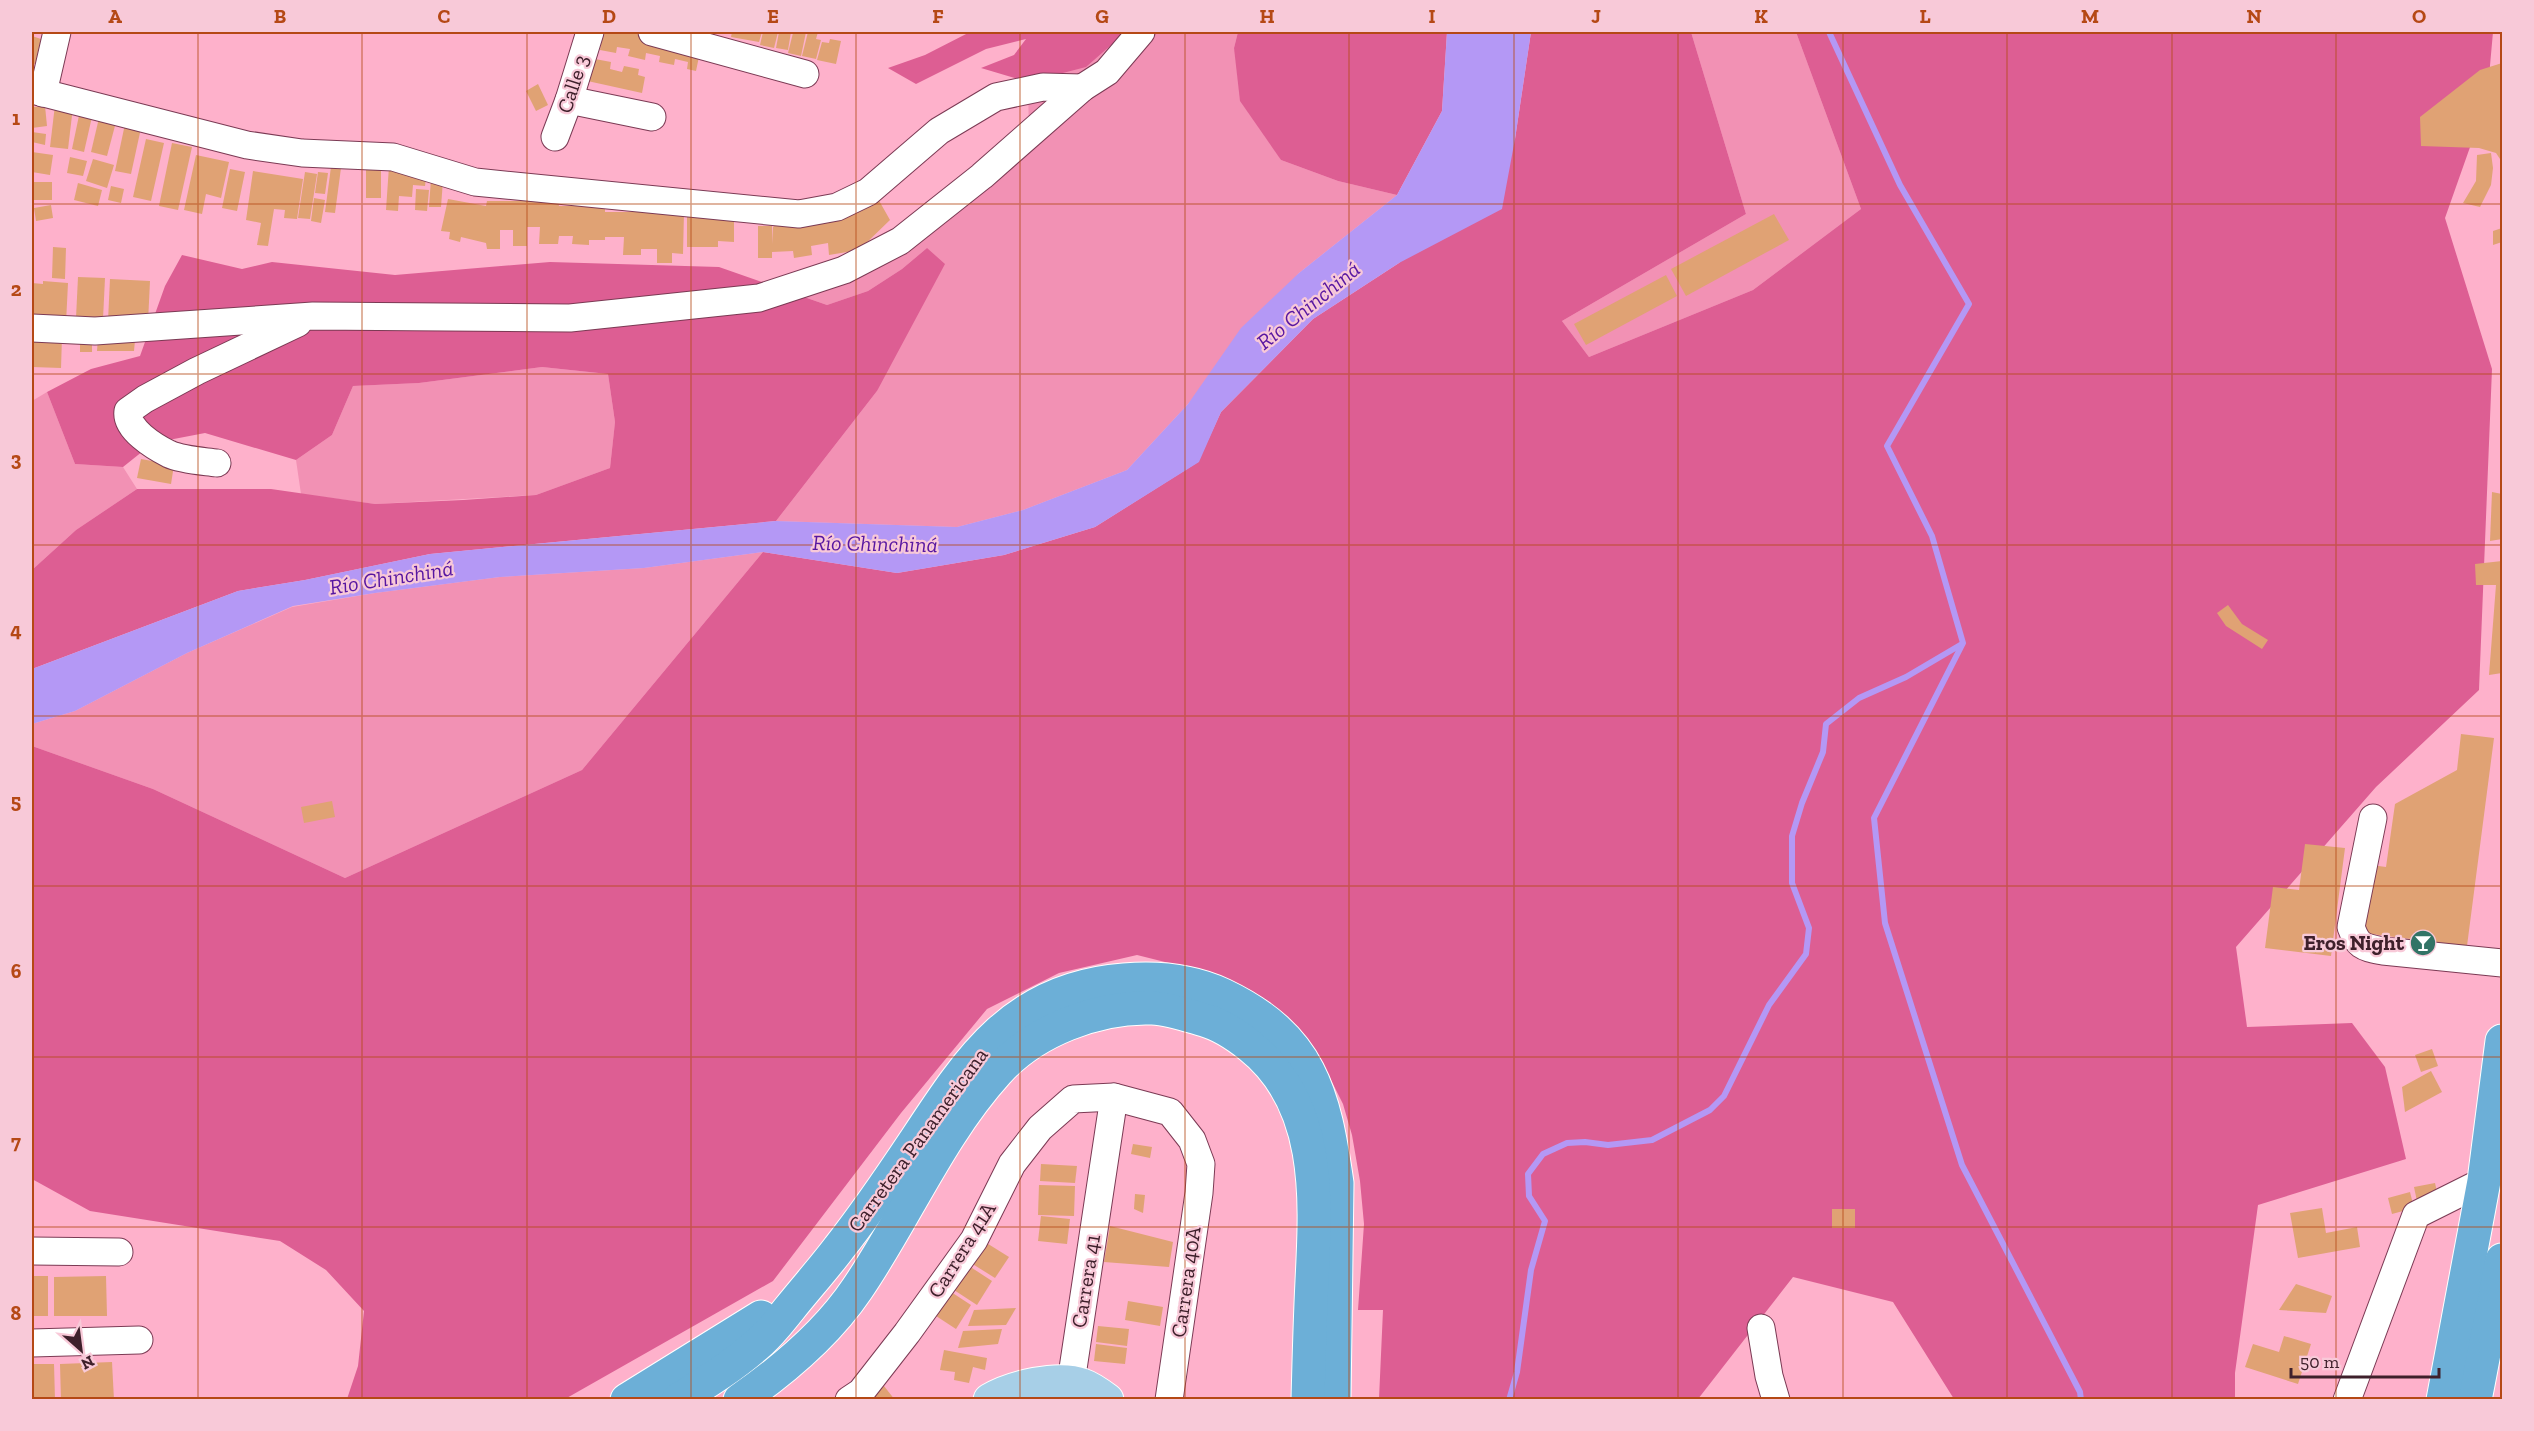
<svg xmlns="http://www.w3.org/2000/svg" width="2534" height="1431" font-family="'Zilla Slab',serif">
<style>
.green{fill:#f291b4}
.forest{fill:#dd5e93}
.water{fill:#b498f5}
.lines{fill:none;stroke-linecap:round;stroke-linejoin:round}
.stream{stroke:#b498f5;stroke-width:6}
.building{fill:#e0a274}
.minor-casing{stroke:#7b3a54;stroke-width:29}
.major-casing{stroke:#fff;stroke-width:35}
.highway-casing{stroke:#fff;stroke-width:35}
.minor{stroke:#fff;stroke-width:27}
.major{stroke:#a7cfe7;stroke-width:33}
.highway{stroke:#6cafd7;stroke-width:33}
.grid{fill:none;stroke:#b54815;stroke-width:1.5;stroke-opacity:0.55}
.labels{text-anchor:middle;stroke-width:4.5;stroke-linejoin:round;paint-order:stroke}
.street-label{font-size:21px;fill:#3e202b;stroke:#f8c9d8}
.poi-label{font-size:21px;font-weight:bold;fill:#3e202b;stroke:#f8c9d8;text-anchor:end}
.water-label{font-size:22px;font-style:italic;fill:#5716a1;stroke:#f8c9d8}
.neatline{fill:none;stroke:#b54815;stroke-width:2}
.grid-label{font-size:20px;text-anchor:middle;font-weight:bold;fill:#b54815}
</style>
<rect width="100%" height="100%" fill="#feb1cb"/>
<g class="green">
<path d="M1126 32H1238L1234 48 1281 160 1338 181 1397 195 1299 273 1188 404 1127 470 1023 510 957 527 776 521 877 391 927 248 902 269 868 291 827 305 796 294 1029 140 1028 82Z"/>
<path d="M1691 32H1796L1861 209 1753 290 1589 357 1562 321 1746 214Z"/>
<path d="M542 367 608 374 615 422 610 468 536 495 375 504 301 494 296 460 332 435 353 386 419 383Z"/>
<path d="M47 392 75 464 123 467 137 489 76 530 32 570V401Z"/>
<path d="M763 552 582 770 345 878 153 789 32 746V724L75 711 187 653 292 607 375 593 500 577 644 568Z"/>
</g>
<g class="forest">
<path d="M970 32H1126L1086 67 1028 82 981 68 1014 55 1026 39 986 49 916 84 888 68 925 55Z"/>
<path d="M1238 32H1447L1442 111 1397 195 1338 181 1281 160 1240 101 1234 48Z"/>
<path d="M1531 32H1691L1746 214 1562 321 1589 357 1753 290 1861 209 1796 32H2493L2487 99 2445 218 2492 369 2479 690 2376 787 2236 947 2247 1027 2352 1023 2385 1067 2406 1159 2258 1205 2235 1373V1399H1954L1893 1302 1793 1277 1698 1399H1379L1383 1310H1358L1364 1224 1360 1181 1352 1135 1343 1104 1322 1062 1213 974 1137 955 1059 973 987 1009 901 1113 773 1281 565 1399H347L358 1366 364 1311 326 1270 280 1241 90 1211 32 1179V746L153 789 345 878 582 770 763 552 897 573 1004 555 1095 527 1198 462 1221 412 1313 319 1399 263 1515 139Z"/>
<path d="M927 248 945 264 877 391 776 521 430 554 305 580 238 591 32 669V570L76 530 137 489H271L375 504 463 500 536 495 610 468 615 422 608 374 542 367 419 383 353 386 332 435 296 460 205 433 153 443 123 467 75 464 47 392 91 369 140 356 165 286 182 255 242 269 272 262 395 275 550 262 719 267 827 305 868 291 902 269Z"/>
</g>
<path class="water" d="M1447 32H1531L1515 139 1502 209 1399 263 1313 319 1221 412 1199 462 1095 527 1004 555 897 573 763 552 644 568 500 577 375 593 293 606 187 653 75 711 32 724V669L238 591 305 580 430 554 776 521 957 527 1023 510 1127 470 1188 404 1241 328 1299 273 1397 195 1442 111Z"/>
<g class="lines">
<g class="stream">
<path d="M1829 32 1900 185 1969 304 1887 446 1932 536 1963 643 1874 818 1885 923 1962 1165 2080 1392 2081 1400"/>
<path d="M1509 1400 1517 1372 1531 1270 1545 1221 1529 1196 1528 1174 1543 1154 1567 1143 1585 1142 1608 1145 1652 1140 1710 1110 1724 1096 1769 1005 1806 954 1809 928 1792 883V836L1802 803 1823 752 1826 724 1859 698 1906 677 1962 644"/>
</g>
</g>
<g class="building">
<path d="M596 32H627L701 47 696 71 687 69 688 62 675 59 674 65 659 62 660 56 646 53 645 60 628 56 630 49 617 47 616 53 600 50 601 44 594 42Z"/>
<path d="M732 32H762L759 42 731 37Z"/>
<path d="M763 32H778L774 48 760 45Z"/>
<path d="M779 32H791L788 50 776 48Z"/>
<path d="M806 32 801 56 788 53 793 33Z"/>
<path d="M808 32H818L816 39 821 40 816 59 802 56Z"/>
<path d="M32 36 41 39 35 64 32 63Z"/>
<path d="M830 39 841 41 836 64 817 60 822 42 829 43Z"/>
<path d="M595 59 611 62 610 69 622 72 624 66 639 69 638 75 645 77 642 93 583 80Z"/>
<path d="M2502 63V157L2500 159 2496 153 2479 148 2421 146 2420 117 2480 70Z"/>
<path d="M538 84 548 105 536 111 526 91Z"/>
<path d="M55 105 73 107 68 149 50 147Z"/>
<path d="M45 106 47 126 32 128V107Z"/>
<path d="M81 106 94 108 84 152 72 149Z"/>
<path d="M99 118 116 122 107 156 91 152Z"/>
<path d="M125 124 141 128 131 174 115 171Z"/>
<path d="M32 132 46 134 45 145 32 142Z"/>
<path d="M146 139 164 143 151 201 133 197Z"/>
<path d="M172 143 192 147 178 210 159 206Z"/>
<path d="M32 152 53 155 50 175 32 172Z"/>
<path d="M2491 153 2493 168 2491 185 2480 207 2463 203 2476 181 2477 155Z"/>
<path d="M196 155 229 162 221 198 206 194 202 214 184 210Z"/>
<path d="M70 157 87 161 83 176 67 173Z"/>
<path d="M93 159 114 165 107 188 86 181Z"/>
<rect x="366" y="163" width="15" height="35"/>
<path d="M389 166 427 170 425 186 413 185 412 197 399 196 398 211 386 210Z"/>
<path d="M331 167 341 168 335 213 325 212Z"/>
<path d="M230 169 245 172 237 211 222 208Z"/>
<path d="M253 171 303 179 297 219 284 218 285 210 274 209 268 246 257 245 261 223 246 220Z"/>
<path d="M305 172 317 174 310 219 298 218Z"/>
<path d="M318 172 328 173 325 194 315 193Z"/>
<path d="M431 179 443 180 441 207H429Z"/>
<rect x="33" y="182" width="19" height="18"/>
<path d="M78 183 102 190 98 206 74 200Z"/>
<path d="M111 186 124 189 121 203 108 200Z"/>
<path d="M416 189 429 190 427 211 415 210Z"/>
<path d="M877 197 890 220 859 250 829 255 828 243 811 246 812 255 794 258 793 251 772 252V258H758V226H772L773 244V227L778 223Z"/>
<path d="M314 198 325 200 321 223 311 221Z"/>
<path d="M448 199 486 206 487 201H558L559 206H605V212H684L683 254 672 253V263H657V249H641V255H623L624 237H605V240H589V245L572 244 573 236H559L558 244H539L540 227H527V246H513V230H500V249H487L486 243 461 237 460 242 449 239 450 232 441 231Z"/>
<path d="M51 205 53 218 36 221 34 208Z"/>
<path d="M687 214 734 215V242L718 241V247H687Z"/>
<path d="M1774 214 1789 240 1686 296 1671 269Z"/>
<path d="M2502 228V242L2493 245V231Z"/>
<path d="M53 247 66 248 65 279 52 278Z"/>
<path d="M1666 275 1677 296 1586 345 1574 324Z"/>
<path d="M78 277 105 278 103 319 76 318Z"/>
<path d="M110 279 150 281 148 322 108 321Z"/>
<path d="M43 281 68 283 66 323 41 322V314H32V283L43 284Z"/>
<path d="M62 337 61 368 32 367V340Z"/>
<path d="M98 338 135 340 134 351H97Z"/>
<path d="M80 341 92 342V352H80Z"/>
<path d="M141 459 174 465 171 484 137 478Z"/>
<path d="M2492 492 2502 494V539L2490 541Z"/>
<path d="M2502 561V673L2489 675 2496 585H2476L2475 564Z"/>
<path d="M2228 605 2242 624 2268 640 2262 649 2226 626 2217 613Z"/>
<path d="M2461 734 2494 738 2467 946 2363 933 2371 865 2386 867 2395 804 2457 770Z"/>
<path d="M332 801 335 817 304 823 301 807Z"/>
<path d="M2305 844 2345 848 2331 956 2265 948 2273 887 2299 890Z"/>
<path d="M2432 1049 2438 1066 2421 1072 2415 1055Z"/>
<path d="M2431 1071 2442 1092 2405 1112 2402 1087Z"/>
<path d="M1133 1144 1152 1147 1150 1158 1131 1154Z"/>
<path d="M1041 1164 1077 1166 1075 1183 1040 1181Z"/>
<path d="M2435 1183 2439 1201 2418 1206 2414 1187Z"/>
<path d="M1039 1185 1075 1186 1074 1216 1038 1215Z"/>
<path d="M2410 1192 2414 1208 2392 1214 2388 1198Z"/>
<path d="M1135 1194 1145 1195 1143 1213 1134 1209Z"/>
<path d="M2322 1208 2326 1233 2357 1227 2360 1247 2298 1258 2290 1213Z"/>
<rect x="1832" y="1209" width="23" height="19"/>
<path d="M1041 1216 1070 1219 1067 1244 1038 1241Z"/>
<path d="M1110 1226 1173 1242 1169 1267 1104 1262Z"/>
<path d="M985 1242 1009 1257 995 1278 971 1263Z"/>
<path d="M969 1266 992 1281 977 1305 954 1290Z"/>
<rect x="32" y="1276" width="16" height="40"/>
<path d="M106 1276 107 1316H54V1277Z"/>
<path d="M2296 1284 2332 1296 2326 1313 2279 1310Z"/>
<path d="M948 1290 971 1305 956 1329 933 1314Z"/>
<path d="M1128 1301 1163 1307 1160 1326 1125 1320Z"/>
<path d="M1016 1308 1006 1325 968 1326 974 1310Z"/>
<path d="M1098 1326 1129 1329 1127 1346 1096 1342Z"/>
<path d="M1002 1329 998 1344 958 1348 963 1331Z"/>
<path d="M2284 1336 2311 1344 2298 1384 2245 1367 2253 1344 2279 1352Z"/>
<path d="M1096 1344 1127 1348 1125 1364 1094 1361Z"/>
<path d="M944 1350 987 1358 985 1370 973 1367 969 1383 954 1380 955 1372 940 1370Z"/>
<path d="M112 1362 114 1400H61L60 1364Z"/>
<path d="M32 1364H54L55 1400H32Z"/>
<path d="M884 1386 895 1400H869L868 1398Z"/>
</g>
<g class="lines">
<g class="minor-casing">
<g id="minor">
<path d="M652 32 805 74"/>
<path d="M32 90 247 145 302 153 393 157 475 182 799 214 837 207 868 192 939 131 996 97 1043 87 1082 88"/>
<path d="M43 93 57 32"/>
<path d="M569 100 652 117"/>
<path d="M555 137 569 100 590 32"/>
<path d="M32 328 95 331 313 316 570 318 759 298 844 270 900 241 982 176 1082 88 1107 72 1141 32"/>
<path d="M217 463C202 461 182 460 169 454 155 447 125 429 128 411L145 399 197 371 298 323"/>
<path d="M2373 818 2351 927C2358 947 2363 947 2383 951L2502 963"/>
<path d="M32 1251 119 1252"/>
<path d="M1761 1328 1769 1376 1776 1400"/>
<path d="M32 1343 139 1340"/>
<path d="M1071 1382 1114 1097"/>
<path d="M849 1400 861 1392 907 1333 974 1240 1012 1164 1040 1128 1073 1099 1114 1097 1170 1112 1192 1140 1201 1164 1199 1193 1169 1400"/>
<path d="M2347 1400 2416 1215 2484 1181"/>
</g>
</g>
<g class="major-casing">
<path id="major" d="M990 1400C1012 1387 1058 1376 1082 1385 1091 1388 1099 1394 1107 1400"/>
</g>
<g class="highway-casing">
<g id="highway">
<path d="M627 1400 761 1317"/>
<path d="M678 1400C707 1382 736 1364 761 1341 772 1331 781 1319 790 1308 806 1288 824 1268 839 1248 866 1214 891 1177 915 1141 970 1057 1015 988 1124 980 1159 977 1191 980 1223 995 1311 1037 1324 1093 1337 1183L1334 1400"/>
<path d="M740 1400C782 1371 828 1332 857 1289 905 1219 939 1136 997 1072 1033 1031 1098 1006 1152 1008 1170 1009 1187 1015 1204 1020 1222 1025 1236 1035 1250 1046 1322 1103 1316 1199 1312 1281 1310 1321 1309 1360 1308 1400"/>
<path d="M2443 1400 2484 1181 2502 1041"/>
<path d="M2475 1400 2502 1260"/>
</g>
</g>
<use href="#minor" class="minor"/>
<use href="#major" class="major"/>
<use href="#highway" class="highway"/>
</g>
<path class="grid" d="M198 32V1400M362 32V1400M527 32V1400M691 32V1400M856 32V1400M1020 32V1400M1185 32V1400M1349 32V1400M1514 32V1400M1678 32V1400M1843 32V1400M2007 32V1400M2172 32V1400M2336 32V1400M32 204H2502M32 374H2502M32 545H2502M32 716H2502M32 886H2502M32 1057H2502M32 1227H2502"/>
<defs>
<g id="bar-disc" transform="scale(1.35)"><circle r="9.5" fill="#327466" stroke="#f8c9d8"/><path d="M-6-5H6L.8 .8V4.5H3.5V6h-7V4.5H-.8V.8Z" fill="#fff"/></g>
</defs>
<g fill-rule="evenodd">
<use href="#bar-disc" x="2423" y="943"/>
</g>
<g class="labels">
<g class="street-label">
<text transform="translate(573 84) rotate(-72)" y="7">Calle 3</text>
<text transform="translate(918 1140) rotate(-54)" y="7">Carretera Panamericana</text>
<text transform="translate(962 1250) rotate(-58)" y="7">Carrera 41A</text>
<text transform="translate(1086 1281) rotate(-81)" y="7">Carrera 41</text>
<text transform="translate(1186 1282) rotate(-82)" y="7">Carrera 40A</text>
</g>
<g class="poi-label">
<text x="2404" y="950">Eros Night</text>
</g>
<g class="water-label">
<text transform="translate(1308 305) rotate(-39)" y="8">Río Chinchiná</text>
<text transform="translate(875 543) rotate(1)" y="8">Río Chinchiná</text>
<text transform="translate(391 577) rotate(-9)" y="8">Río Chinchiná</text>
</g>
</g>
<rect width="2534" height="1431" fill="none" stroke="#f8c9d8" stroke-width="66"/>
<g transform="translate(81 1350) rotate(152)" stroke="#f8c9d8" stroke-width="4.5" paint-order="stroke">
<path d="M0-4.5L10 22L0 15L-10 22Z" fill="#3e202b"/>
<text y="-9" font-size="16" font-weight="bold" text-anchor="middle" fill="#3e202b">N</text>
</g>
<path d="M2291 1368v9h148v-9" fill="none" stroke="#3e202b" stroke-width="3"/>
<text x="2300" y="1368" font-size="18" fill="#3e202b" stroke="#f8c9d8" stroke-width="4.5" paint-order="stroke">50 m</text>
<rect x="33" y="33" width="2468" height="1365" class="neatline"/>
<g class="grid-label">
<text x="115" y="23">A</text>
<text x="280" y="23">B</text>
<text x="444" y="23">C</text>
<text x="609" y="23">D</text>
<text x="773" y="23">E</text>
<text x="938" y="23">F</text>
<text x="1102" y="23">G</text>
<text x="1267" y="23">H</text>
<text x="1432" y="23">I</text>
<text x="1596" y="23">J</text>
<text x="1761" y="23">K</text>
<text x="1925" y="23">L</text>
<text x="2090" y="23">M</text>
<text x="2254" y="23">N</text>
<text x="2419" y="23">O</text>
<text x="16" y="125">1</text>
<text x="16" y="296">2</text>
<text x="16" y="466">3</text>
<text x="16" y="637">4</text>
<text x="16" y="808">5</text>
<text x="16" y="978">6</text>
<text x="16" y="1149">7</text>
<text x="16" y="1320">8</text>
</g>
</svg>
